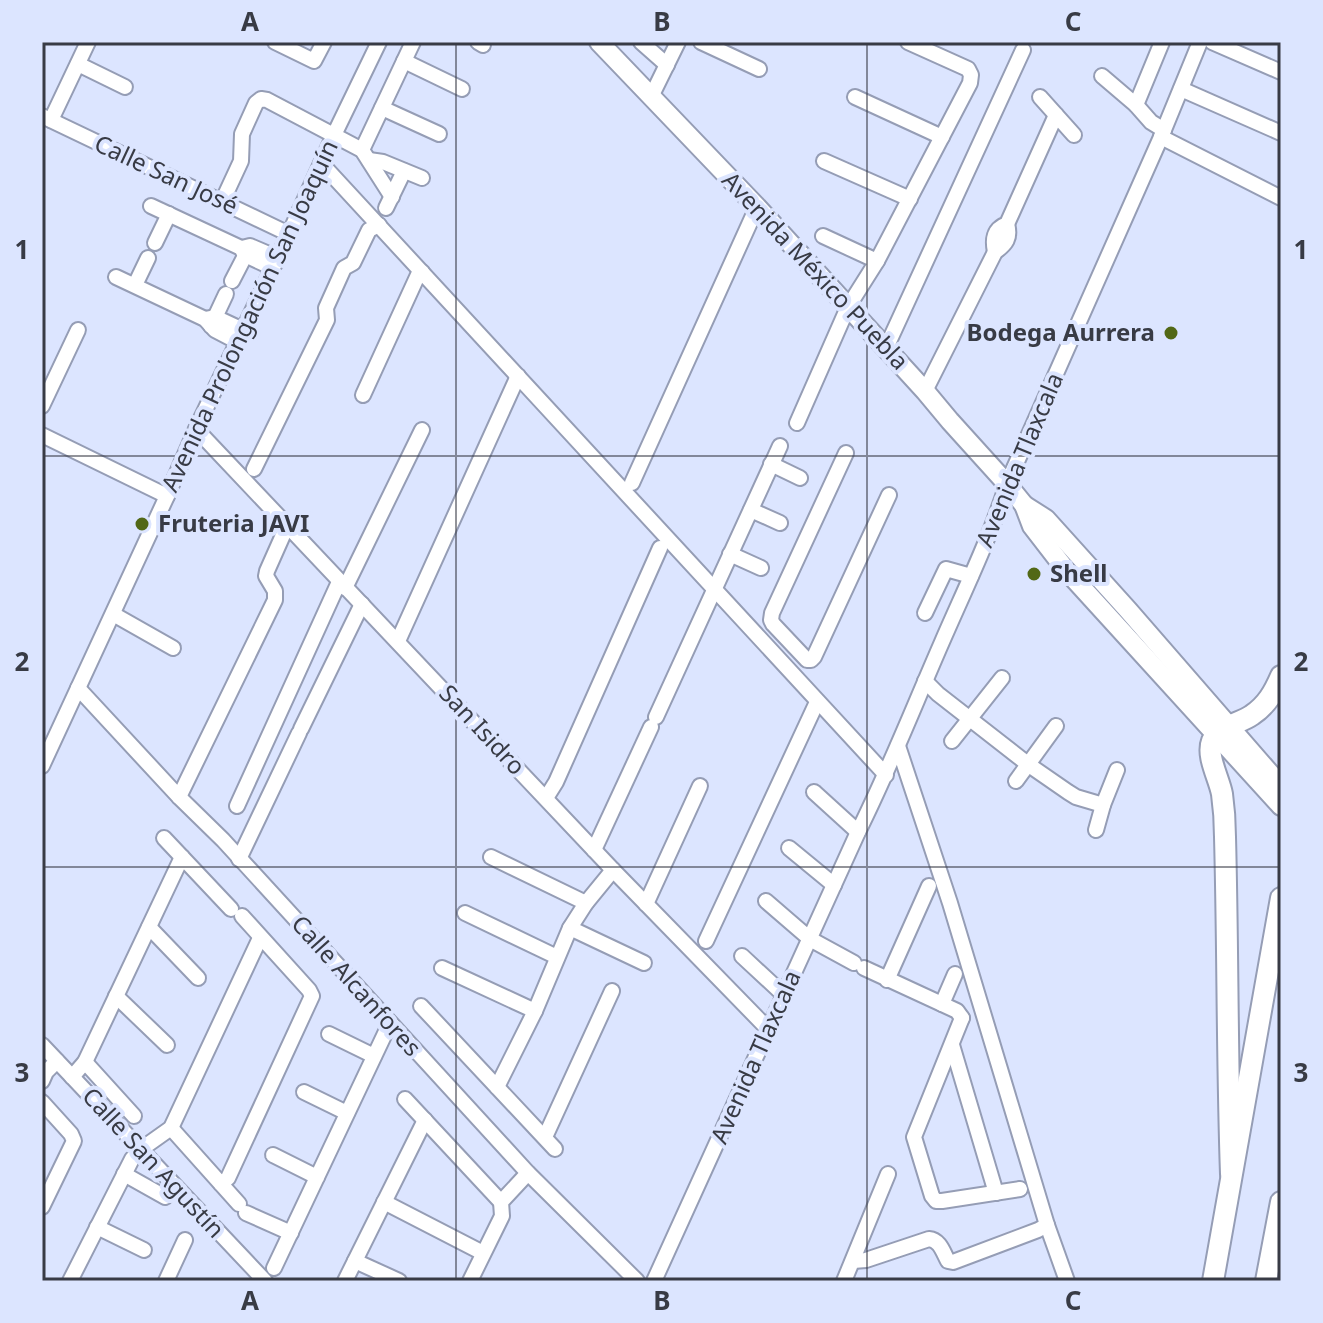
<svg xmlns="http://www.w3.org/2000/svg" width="1323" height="1323" font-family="'Noto Sans',sans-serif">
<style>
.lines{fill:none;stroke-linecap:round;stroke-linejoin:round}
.minor-casing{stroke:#959db5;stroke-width:18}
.major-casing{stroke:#959db5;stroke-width:22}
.highway-casing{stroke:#959db5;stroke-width:24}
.minor{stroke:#fff;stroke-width:14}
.major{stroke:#fff;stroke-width:18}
.highway{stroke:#fff;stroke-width:20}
.grid{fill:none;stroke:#383b45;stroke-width:2;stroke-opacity:0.55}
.poi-dot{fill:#526816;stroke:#dce5ff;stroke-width:3}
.labels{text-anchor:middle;stroke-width:8;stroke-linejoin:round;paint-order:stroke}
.street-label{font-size:24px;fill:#383b45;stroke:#dce5ff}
.poi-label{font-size:24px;font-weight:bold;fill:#383b45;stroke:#dce5ff;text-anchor:start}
.neatline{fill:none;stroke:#383b45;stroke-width:3}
.grid-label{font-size:26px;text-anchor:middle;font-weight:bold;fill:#383b45}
</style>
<rect width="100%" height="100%" fill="#dce5ff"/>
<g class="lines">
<g class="minor-casing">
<g id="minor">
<path d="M275 42 314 61 324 42"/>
<path d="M478 42 483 45"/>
<path d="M641 42 667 65"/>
<path d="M701 42 759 69"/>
<path d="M1212 42 1281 72"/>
<path d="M404 61 462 89"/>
<path d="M78 64 125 87"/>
<path d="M1102 76 1136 105 1151 122 1164 130"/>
<path d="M1181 89 1281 133"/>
<path d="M651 97 678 42"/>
<path d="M855 97 942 137"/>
<path d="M1040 97 1074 135"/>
<path d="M1136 105 1162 42"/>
<path d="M382 108 439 134"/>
<path d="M42 116 289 234"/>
<path d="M51 120 88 42"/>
<path d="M1161 137 1281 198"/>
<path d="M362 150 413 42"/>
<path d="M369 160 383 162 422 178"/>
<path d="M824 161 910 199"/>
<path d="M321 163 886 775"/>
<path d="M222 202 241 161 242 134 256 103 261 99 267 100 362 150 392 197"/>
<path d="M151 206 241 248 245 255 273 268"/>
<path d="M386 208 404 171"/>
<path d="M823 236 877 261"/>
<path d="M155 243 169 214"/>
<path d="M242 248 250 246 278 258"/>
<path d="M995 252C992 238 994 229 1007 224L1056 115"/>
<path d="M116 277 205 319 215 330 238 342"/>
<path d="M232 281 248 250"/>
<path d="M135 285 148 258"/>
<path d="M205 319 215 317 243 330"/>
<path d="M211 326 226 294"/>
<path d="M886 348 1023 50"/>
<path d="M925 391 995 252C1006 244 1011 238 1007 224"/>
<path d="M363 395 418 275 422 272"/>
<path d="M42 406 78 330"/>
<path d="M797 423 848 307 877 261 970 83 971 75 968 69 908 42"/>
<path d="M196 429 613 870 768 1029"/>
<path d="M42 435 167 496"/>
<path d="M846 453 772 613 771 620 773 624 807 660H811L814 657 889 495"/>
<path d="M771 464 800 478"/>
<path d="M254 469 327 320 326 308 344 268 353 263 369 230 379 225"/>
<path d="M632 483 757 207"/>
<path d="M751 510 780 523"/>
<path d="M730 554 761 568"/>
<path d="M345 588 422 430"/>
<path d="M925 613 946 569 971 576"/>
<path d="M113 614 173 648"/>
<path d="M398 641 518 376"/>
<path d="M925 681 938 694 1029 765 1068 792 1076 797 1103 805"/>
<path d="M78 688 179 797 223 840 528 1173 637 1281"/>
<path d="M656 717 780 446"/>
<path d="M301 729 362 604"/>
<path d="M952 741 1002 678"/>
<path d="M898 746 950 903 1047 1225 1067 1281"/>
<path d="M42 766 167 496 196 429 289 234 334 135 379 42"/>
<path d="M1016 781 1056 726"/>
<path d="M814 792 858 832"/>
<path d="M179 797 275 600V591L266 576 267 571 287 526"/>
<path d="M546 798 556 782 660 548"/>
<path d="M237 806 339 582"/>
<path d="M1096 830 1103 805 1117 770"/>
<path d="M164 838 231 909"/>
<path d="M789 848 834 885"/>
<path d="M594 850 651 727"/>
<path d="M491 857 586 903"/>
<path d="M239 859 299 733"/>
<path d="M766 901 810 939 854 963"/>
<path d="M646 904 700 786"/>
<path d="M465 913 557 957"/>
<path d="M149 927 198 978"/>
<path d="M570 928 644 963"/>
<path d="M706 941 817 702"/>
<path d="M742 956 784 995"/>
<path d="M442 968 535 1011"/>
<path d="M864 968 957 1011 962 1018"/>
<path d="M887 980 929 886"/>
<path d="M116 996 167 1045"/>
<path d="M942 1004 955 974"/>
<path d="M421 1006 555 1149"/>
<path d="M962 1018 914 1137 932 1196 936 1201H942L1020 1189"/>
<path d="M329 1034 374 1056"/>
<path d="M42 1045 265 1281"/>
<path d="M952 1045 996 1193"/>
<path d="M85 1062 134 1116"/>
<path d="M72 1077 85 1062 182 857"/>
<path d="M42 1081 46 1072 57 1061"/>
<path d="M497 1087 535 1011 570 928 586 903 613 870"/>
<path d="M304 1092 347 1113"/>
<path d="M405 1099 501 1202"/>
<path d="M42 1102 71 1134 74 1141 42 1207"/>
<path d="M171 1128 239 1204"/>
<path d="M545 1137 612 991"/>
<path d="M273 1155 317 1177"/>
<path d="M124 1174 165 1197"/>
<path d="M221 1184 228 1178 312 996 309 990 242 916"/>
<path d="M384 1202 483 1253"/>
<path d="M246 1213 291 1233"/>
<path d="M97 1227 144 1250"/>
<path d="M355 1261 399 1281"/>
<path d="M853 1261 866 1260 929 1239C940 1240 943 1252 948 1261L953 1262 1038 1230 1047 1225"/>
<path d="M274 1268 390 1023"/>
<path d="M70 1281 132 1159 140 1150 171 1128 260 938"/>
<path d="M166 1281 185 1240"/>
<path d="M345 1281 425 1120"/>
<path d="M470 1281 502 1216 501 1202 528 1173"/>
<path d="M654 1281 858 832C889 770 914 706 942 642 965 589 990 538 1007 484L1161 137 1200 42"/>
<path d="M844 1281 888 1174"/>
</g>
</g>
<g class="major-casing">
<g id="major">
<path d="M599 42 757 207 925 391 950 421 1007 484 1024 505 1032 526 1066 570 1281 806"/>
<path d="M1024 505 1046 519 1128 610 1281 786"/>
</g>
</g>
<g class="highway-casing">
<g id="highway">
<path d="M1231 1174C1227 1061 1228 949 1225 837 1225 822 1224 808 1222 794 1219 778 1206 756 1212 741 1219 725 1240 724 1252 715 1267 705 1274 692 1281 676"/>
<path d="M1213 1281 1281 898"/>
<path d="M1266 1281 1281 1202"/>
</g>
</g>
<use href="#minor" class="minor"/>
<use href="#major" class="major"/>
<use href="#highway" class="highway"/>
</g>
<path class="grid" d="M456 42V1281M867 42V1281M42 456H1281M42 867H1281"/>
<g class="poi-dot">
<circle cx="1171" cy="333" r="8"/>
<circle cx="142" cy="524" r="8"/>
<circle cx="1034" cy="574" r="8"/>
</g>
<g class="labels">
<g class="street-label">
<text transform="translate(166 175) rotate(25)" y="8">Calle San José</text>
<text transform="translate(815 271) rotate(47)" y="8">Avenida México Puebla</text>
<text transform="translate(250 316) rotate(-65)" y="8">Avenida Prolongación San Joaquín</text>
<text transform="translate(1020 460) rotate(-67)" y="8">Avenida Tlaxcala</text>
<text transform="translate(482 730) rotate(47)" y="8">San Isidro</text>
<text transform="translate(356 986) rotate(48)" y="8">Calle Alcanfores</text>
<text transform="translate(756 1057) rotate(-66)" y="8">Avenida Tlaxcala</text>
<text transform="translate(153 1163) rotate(47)" y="8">Calle San Agustín</text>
</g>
<g class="poi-label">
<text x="1155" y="341" text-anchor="end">Bodega Aurrera</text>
<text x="158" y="532">Fruteria JAVI</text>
<text x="1050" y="582">Shell</text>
</g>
</g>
<rect width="1323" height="1323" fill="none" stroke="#dce5ff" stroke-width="88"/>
<rect x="44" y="44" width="1235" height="1235" class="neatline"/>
<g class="grid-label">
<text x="250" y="31">A</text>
<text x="662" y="31">B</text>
<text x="1073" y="31">C</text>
<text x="22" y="259">1</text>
<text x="1301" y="259">1</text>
<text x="22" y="671">2</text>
<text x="1301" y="671">2</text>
<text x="22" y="1082">3</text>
<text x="1301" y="1082">3</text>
<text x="250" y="1310">A</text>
<text x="662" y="1310">B</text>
<text x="1073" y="1310">C</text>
</g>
</svg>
